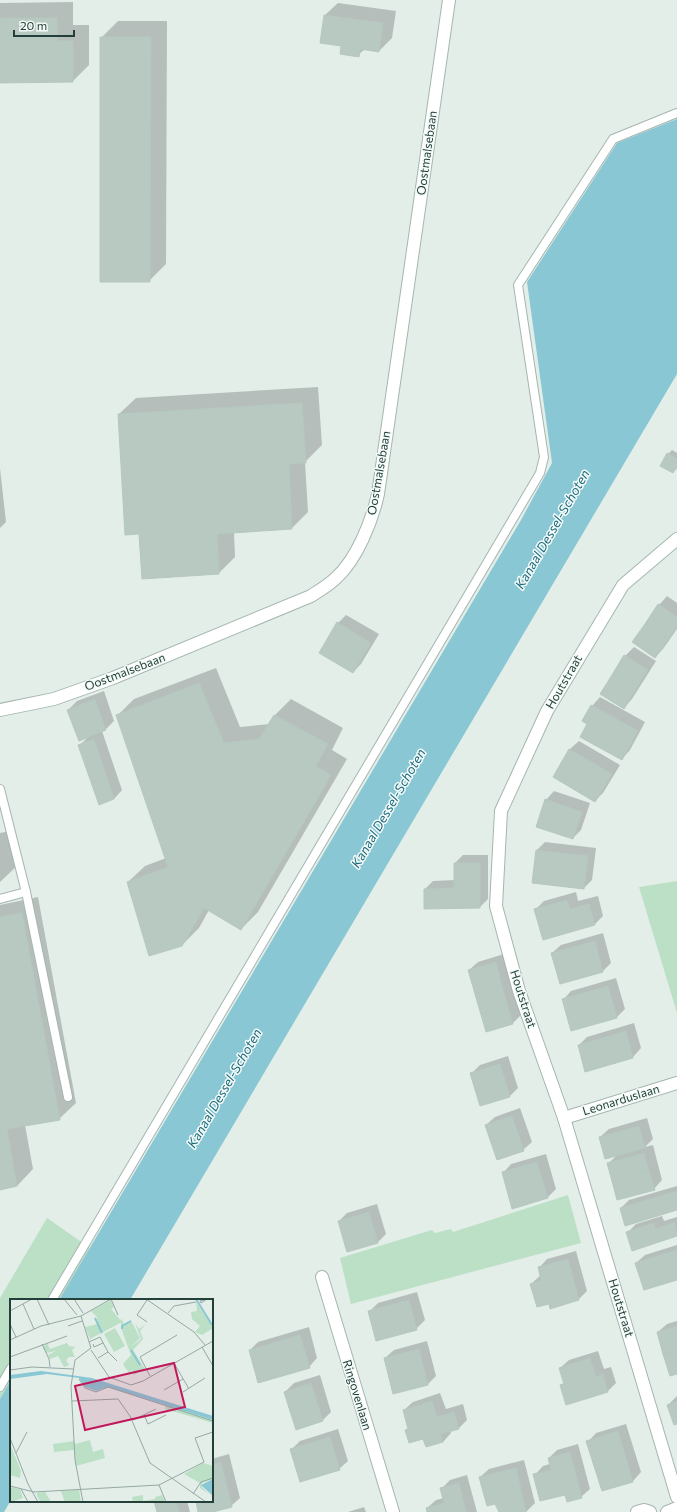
<svg xmlns="http://www.w3.org/2000/svg" width="677" height="1512" font-family="Commissioner,sans-serif">
<style>
.green{fill:#bbe0c6}
.water{fill:#89c7d5}
.shadow{fill:#0003}
.building{fill:#b8c9c2;stroke:#b5c8c0}
.lines{fill:none;stroke-linecap:round;stroke-linejoin:round}
.service-casing{stroke:#a5b6b1;stroke-width:10}
.minor-casing{stroke:#a5b6b1;stroke-width:14}
.service{stroke:#fff;stroke-width:8}
.minor{stroke:#fff;stroke-width:12}
.labels{text-anchor:middle;stroke-width:3;stroke-linejoin:round;paint-order:stroke}
.street-label{font-size:12px;fill:#224039;stroke:#f4faf7}
.water-label{font-size:13px;font-style:italic;fill:#196b7f;stroke:#f4faf7}
.inset-river{fill:none;stroke:#89c7d5;stroke-width:2}
.inset-road{fill:none;stroke:#96a8a3;stroke-width:1}
.view{fill:#c2185b;fill-opacity:0.15;stroke:#c2185b;stroke-width:2}
.inset-edge{fill:none;stroke:#224039;stroke-width:2}
</style>
<rect width="100%" height="100%" fill="#e3eee9"/>
<g class="green">
<path d="M677 881V1013L639 887Z"/>
<path d="M568 1195 581 1243 351 1304 340 1258 432 1230 435 1233 451 1229 453 1232Z"/>
<path d="M47 1218 90 1248 59 1300H11V1380L0 1399V1298Z"/>
</g>
<g class="water">
<path d="M677 119V374L130 1300H59L521 520 552 463 527 282 617 143Z"/>
<path d="M11 1380V1500L4 1512H0V1399Z"/>
</g>
<g class="shadow">
<path d="M73 2V25H89V65L73 81 0 82V3Z"/>
<path d="M338 3 396 11 392 38 379 51 365 49 358 55 342 46 325 15Z"/>
<path d="M118 21H167L166 264 149 281 101 38Z"/>
<path d="M318 387 322 445 305 462 308 512 292 528 234 532 235 557 219 573 143 578 140 533 119 414 136 398Z"/>
<path d="M672 450 677 453V468L673 472 668 454Z"/>
<path d="M0 468 6 522 0 528Z"/>
<path d="M667 596 677 603V629L663 649 655 657 659 605Z"/>
<path d="M346 615 379 634 361 664 353 672 338 623Z"/>
<path d="M634 647 656 661 632 699 624 708 625 656Z"/>
<path d="M216 668 240 727 270 724 275 715 291 699 343 728 332 750 347 759 258 912 241 929 209 910 199 928 182 945 128 882 145 866 166 858 118 715 134 699Z"/>
<path d="M104 691 114 721 106 729 102 731 122 790 114 799 80 745 89 736 68 710 77 701Z"/>
<path d="M600 697 645 722 630 750 622 759 588 723 592 706Z"/>
<path d="M579 741 620 765 603 793 595 801 554 776 570 749Z"/>
<path d="M554 791 590 803 581 830 573 838 546 800Z"/>
<path d="M10 831 18 865 0 882V833Z"/>
<path d="M545 842 596 848 592 880 584 888 537 850Z"/>
<path d="M463 855H488V899L480 907 425 889 433 881 455 880V863Z"/>
<path d="M576 892 578 901 598 896 603 916 595 924 536 909 544 901Z"/>
<path d="M38 897 76 1103 59 1119 25 1125 33 1169 17 1186 0 1189V905Z"/>
<path d="M603 933 611 963 603 971 552 953 561 945Z"/>
<path d="M504 954 521 1015 513 1023 469 970 478 962Z"/>
<path d="M616 978 625 1009 617 1017 563 1000 571 991Z"/>
<path d="M634 1023 641 1048 633 1057 586 1071 579 1045 587 1037Z"/>
<path d="M508 1056 518 1088 510 1096 471 1074 480 1065Z"/>
<path d="M520 1108 532 1142 523 1150 486 1125 495 1117Z"/>
<path d="M647 1118 653 1139 645 1147 653 1145 662 1180 654 1189 608 1164 617 1155 600 1137 609 1129Z"/>
<path d="M546 1154 556 1189 547 1198 503 1173 511 1164Z"/>
<path d="M677 1186V1209L621 1208 629 1200Z"/>
<path d="M377 1204 386 1234 378 1242 339 1221 347 1213Z"/>
<path d="M662 1216 664 1221 677 1217V1235L632 1249 627 1233 636 1224Z"/>
<path d="M677 1245V1279L636 1263 645 1255Z"/>
<path d="M576 1251 587 1291 579 1299 551 1307 550 1302 531 1284 541 1275 539 1268 547 1259Z"/>
<path d="M417 1292 425 1320 416 1329 369 1312 378 1303Z"/>
<path d="M677 1321V1372L658 1332 667 1324Z"/>
<path d="M309 1327 317 1358 309 1367 250 1350 258 1342Z"/>
<path d="M427 1341 436 1376 428 1384 385 1358 394 1350Z"/>
<path d="M598 1351 604 1369 611 1367 616 1383 608 1391 561 1385 565 1382 560 1368 569 1360Z"/>
<path d="M320 1375 331 1412 323 1420 285 1392 294 1383Z"/>
<path d="M440 1393 446 1409 463 1404 467 1420 459 1428 450 1430 451 1433 443 1442 424 1438 407 1430 409 1428 404 1410 413 1402Z"/>
<path d="M677 1396V1423L668 1405Z"/>
<path d="M626 1424 641 1472 633 1481 602 1490 588 1442 596 1433Z"/>
<path d="M338 1429 348 1461 339 1469 292 1449 300 1441Z"/>
<path d="M578 1444 590 1489 581 1497 565 1494 535 1475 543 1466 550 1464 549 1458 557 1450Z"/>
<path d="M229 1454 240 1498 231 1506 208 1512H199L197 1501H212V1461L215 1458Z"/>
<path d="M524 1460 535 1503 526 1512H500L480 1477 489 1469Z"/>
<path d="M467 1475 477 1512H428L427 1508 436 1500 444 1498 441 1489 450 1480Z"/>
<path d="M155 1501H187L190 1512H158Z"/>
<path d="M364 1507 366 1512H348Z"/>
</g>
<g class="building">
<path d="M324 15 383 23 379 52 360 49 359 57 340 54 341 46 320 43Z"/>
<path d="M0 18H57V41H73V82L0 83Z"/>
<path d="M100 37H151L150 282H100Z"/>
<path d="M302 403 306 463 289 464 292 529 217 534 219 574 142 579 139 534 125 535 118 414Z"/>
<path d="M667 453 677 459V467L673 473 660 466Z"/>
<path d="M658 604 677 617V627L668 640 645 624Z"/>
<path d="M337 622 371 643 353 673 319 653Z"/>
<path d="M645 624 668 640 655 658 632 642Z"/>
<path d="M624 655 648 670 636 689 612 675Z"/>
<path d="M612 675 636 689 624 709 600 694Z"/>
<path d="M199 683 224 743 259 739 274 715 328 744 316 766 331 775 241 930 204 908 182 946 149 956 127 882 168 867 116 715Z"/>
<path d="M95 699 106 730 79 741 67 710Z"/>
<path d="M591 705 638 731 622 760 580 737 587 724 582 721Z"/>
<path d="M94 739 114 799 99 805 78 745Z"/>
<path d="M569 749 612 774 595 802 553 777Z"/>
<path d="M545 799 582 812 573 839 536 827Z"/>
<path d="M536 850 588 856 584 889 532 883Z"/>
<path d="M454 863H480V908L424 909V889L454 888Z"/>
<path d="M567 900 570 909 589 904 595 925 543 940 534 909Z"/>
<path d="M22 913 60 1120 7 1129 17 1186 0 1190V917Z"/>
<path d="M595 941 603 972 560 984 551 953Z"/>
<path d="M496 962 502 986 475 994 468 970Z"/>
<path d="M502 986 513 1024 486 1032 475 994Z"/>
<path d="M608 986 617 1018 571 1031 562 999Z"/>
<path d="M626 1031 633 1058 585 1072 578 1045Z"/>
<path d="M500 1064 510 1097 480 1106 470 1073Z"/>
<path d="M512 1116 524 1151 497 1160 485 1125Z"/>
<path d="M639 1126 645 1148 605 1159 599 1137Z"/>
<path d="M644 1153 649 1170 612 1181 607 1163Z"/>
<path d="M537 1162 548 1198 512 1209 502 1172Z"/>
<path d="M649 1170 655 1190 617 1200 612 1181Z"/>
<path d="M677 1191V1210L625 1226 620 1208Z"/>
<path d="M369 1212 378 1243 347 1252 338 1221Z"/>
<path d="M675 1222 677 1236 632 1251 626 1232 654 1223 655 1229Z"/>
<path d="M677 1250V1280L644 1290 635 1263Z"/>
<path d="M568 1259 579 1300 550 1309 549 1304 537 1307 530 1284 541 1280 538 1267Z"/>
<path d="M409 1300 417 1330 376 1341 368 1311Z"/>
<path d="M677 1326V1350L663 1354 657 1332Z"/>
<path d="M300 1335 310 1368 258 1383 249 1350Z"/>
<path d="M419 1349 428 1385 393 1394 384 1358Z"/>
<path d="M677 1350V1374L670 1376 663 1354Z"/>
<path d="M590 1358 596 1377 603 1374 608 1392 566 1405 560 1385 564 1384 559 1368Z"/>
<path d="M311 1383 323 1421 296 1430 284 1392Z"/>
<path d="M432 1401 437 1417 454 1412 459 1429 441 1434 443 1442 426 1447 423 1439 409 1443 405 1430 408 1429 403 1410Z"/>
<path d="M677 1401V1424L674 1425 667 1405Z"/>
<path d="M618 1431 633 1482 602 1491 586 1441Z"/>
<path d="M330 1437 340 1470 300 1482 290 1449Z"/>
<path d="M570 1452 582 1498 567 1502 565 1495 540 1501 533 1474 551 1470 548 1458Z"/>
<path d="M221 1462 232 1507 213 1512H198L196 1501H212V1465Z"/>
<path d="M516 1468 526 1512H499L495 1504 487 1506 479 1477Z"/>
<path d="M459 1483 466 1512H427L426 1508 444 1503 440 1488Z"/>
<path d="M154 1501H176L179 1512H157Z"/>
</g>
<g class="lines">
<g class="service-casing">
<g id="service">
<path d="M0 789 26 892 68 1097"/>
<path d="M0 899 26 892"/>
<path d="M52 1300 540 473 544 457 518 285 613 139 677 113"/>
<path d="M0 1387 11 1368"/>
</g>
</g>
<g class="minor-casing">
<g id="minor">
<path d="M677 539 623 585 547 711 501 811 496 906 519 991 564 1118 677 1497"/>
<path d="M0 710 54 699 113 678 311 596C320 590 329 585 336 578 357 559 372 521 378 494L449 0"/>
<path d="M564 1118 677 1083"/>
<path d="M322 1277 393 1512"/>
<path d="M637 1512 644 1510 650 1512"/>
<path d="M667 1512 677 1508"/>
</g>
</g>
<use href="#service" class="service"/>
<use href="#minor" class="minor"/>
</g>
<g class="labels">
<g class="street-label">
<text transform="translate(427 153) rotate(-82)" y="4">Oostmalsebaan</text>
<text transform="translate(379 473) rotate(-80)" y="4">Oostmalsebaan</text>
<text transform="translate(125 672) rotate(-21)" y="4">Oostmalsebaan</text>
<text transform="translate(564 682) rotate(-60)" y="4">Houtstraat</text>
<text transform="translate(523 999) rotate(72)" y="4">Houtstraat</text>
<text transform="translate(621 1100) rotate(-17)" y="4">Leonarduslaan</text>
<text transform="translate(621 1308) rotate(73)" y="4">Houtstraat</text>
<text transform="translate(357 1395) rotate(73)" y="4">Ringovenlaan</text>
</g>
<g class="water-label">
<text transform="translate(552 529) rotate(-60)" y="5">Kanaal Dessel-Schoten</text>
<text transform="translate(388 808) rotate(-60)" y="5">Kanaal Dessel-Schoten</text>
<text transform="translate(224 1088) rotate(-60)" y="5">Kanaal Dessel-Schoten</text>
</g>
</g>
<g transform="translate(10 1299)">
<rect width="203" height="203" fill="#e3eee9"/>
<path d="M101 1 104 8 101 10 112 23 80 40 75 28 88 25 87 18 81 12ZM186 3 203 29 192 36 185 33 190 27 182 20 181 13 187 12ZM122 9 120 20 130 39 121 48 131 40 125 24 129 30 135 26 130 32 133 40 123 51 135 70 124 76 122 71 119 74 113 65 121 56 111 29V19L114 25 120 22V20ZM105 29 115 47 104 53 94 35ZM37 44 40 50 57 44 59 47 65 48 62 51 65 58H59L56 61 59 66 54 68 48 57 40 60 38 56 46 52 36 54 33 48ZM156 106 203 121V124L155 110ZM80 141 83 153 93 150 95 159 66 167 64 151 44 153 43 145 64 142 65 145ZM0 145 11 172 10 179 0 176ZM193 164 203 167V180L192 184V188L199 195 190 189V184L174 175ZM0 188 10 190 13 199 1 203ZM69 191 71 203H55L51 192ZM35 193 41 203H31L27 197V194ZM133 196V202L145 200V198L152 196 155 203H123L122 198Z" fill="#bbe0c6"/>
<path d="M31 72 82 79 203 117V121L98 88 86 92 75 88 69 79 37 75 0 80V76ZM203 180V197L191 186Z" fill="#89c7d5"/>
<path class="inset-river" d="M186 0 202 26M85 19 92 34M112 30V27L121 22M121 51 130 66"/>
<path class="inset-road" d="M27 0 39 26M54 0 67 16M64 0 73 14M101 0 108 16M136 0 184 33 195 46M197 0 191 4 190 2 198 0M13 5 24 30M0 12 22 0M158 14 164 7 186 3M71 17 81 49 65 61 61 87 65 161 73 203M137 23 127 16 137 1M0 25 6 38M58 27 72 22M0 41 31 27 71 17 101 0M79 43 90 38 98 53M32 45 39 60 40 68M83 45 84 48 93 44M192 48 203 67M81 51 99 78 121 86 133 82 203 42M0 58 57 37M88 59 98 53 107 62M164 64 179 90M0 71 22 68 63 70M140 77 130 58 167 36M69 80 75 89 86 93 98 88 203 122M154 91 173 80M173 93 195 79M62 102 108 100 120 117 140 164 196 203M134 116 138 125 156 116M123 121 146 110M0 139 18 185 28 203M6 154 17 133M149 186 156 203M0 187 24 193 149 186 194 163 185 139 203 133M11 190 18 203M183 195 191 183 203 179"/>
<path class="view" d="M164 64 175 108 75 131 65 87Z"/>
<rect width="203" height="203" class="inset-edge"/>
</g>
<path d="M14 30v6h60v-6" fill="none" stroke="#224039" stroke-width="2"/>
<text x="20" y="30" font-size="12" fill="#224039" stroke="#f4faf7" stroke-width="3" paint-order="stroke">20 m</text>
</svg>
